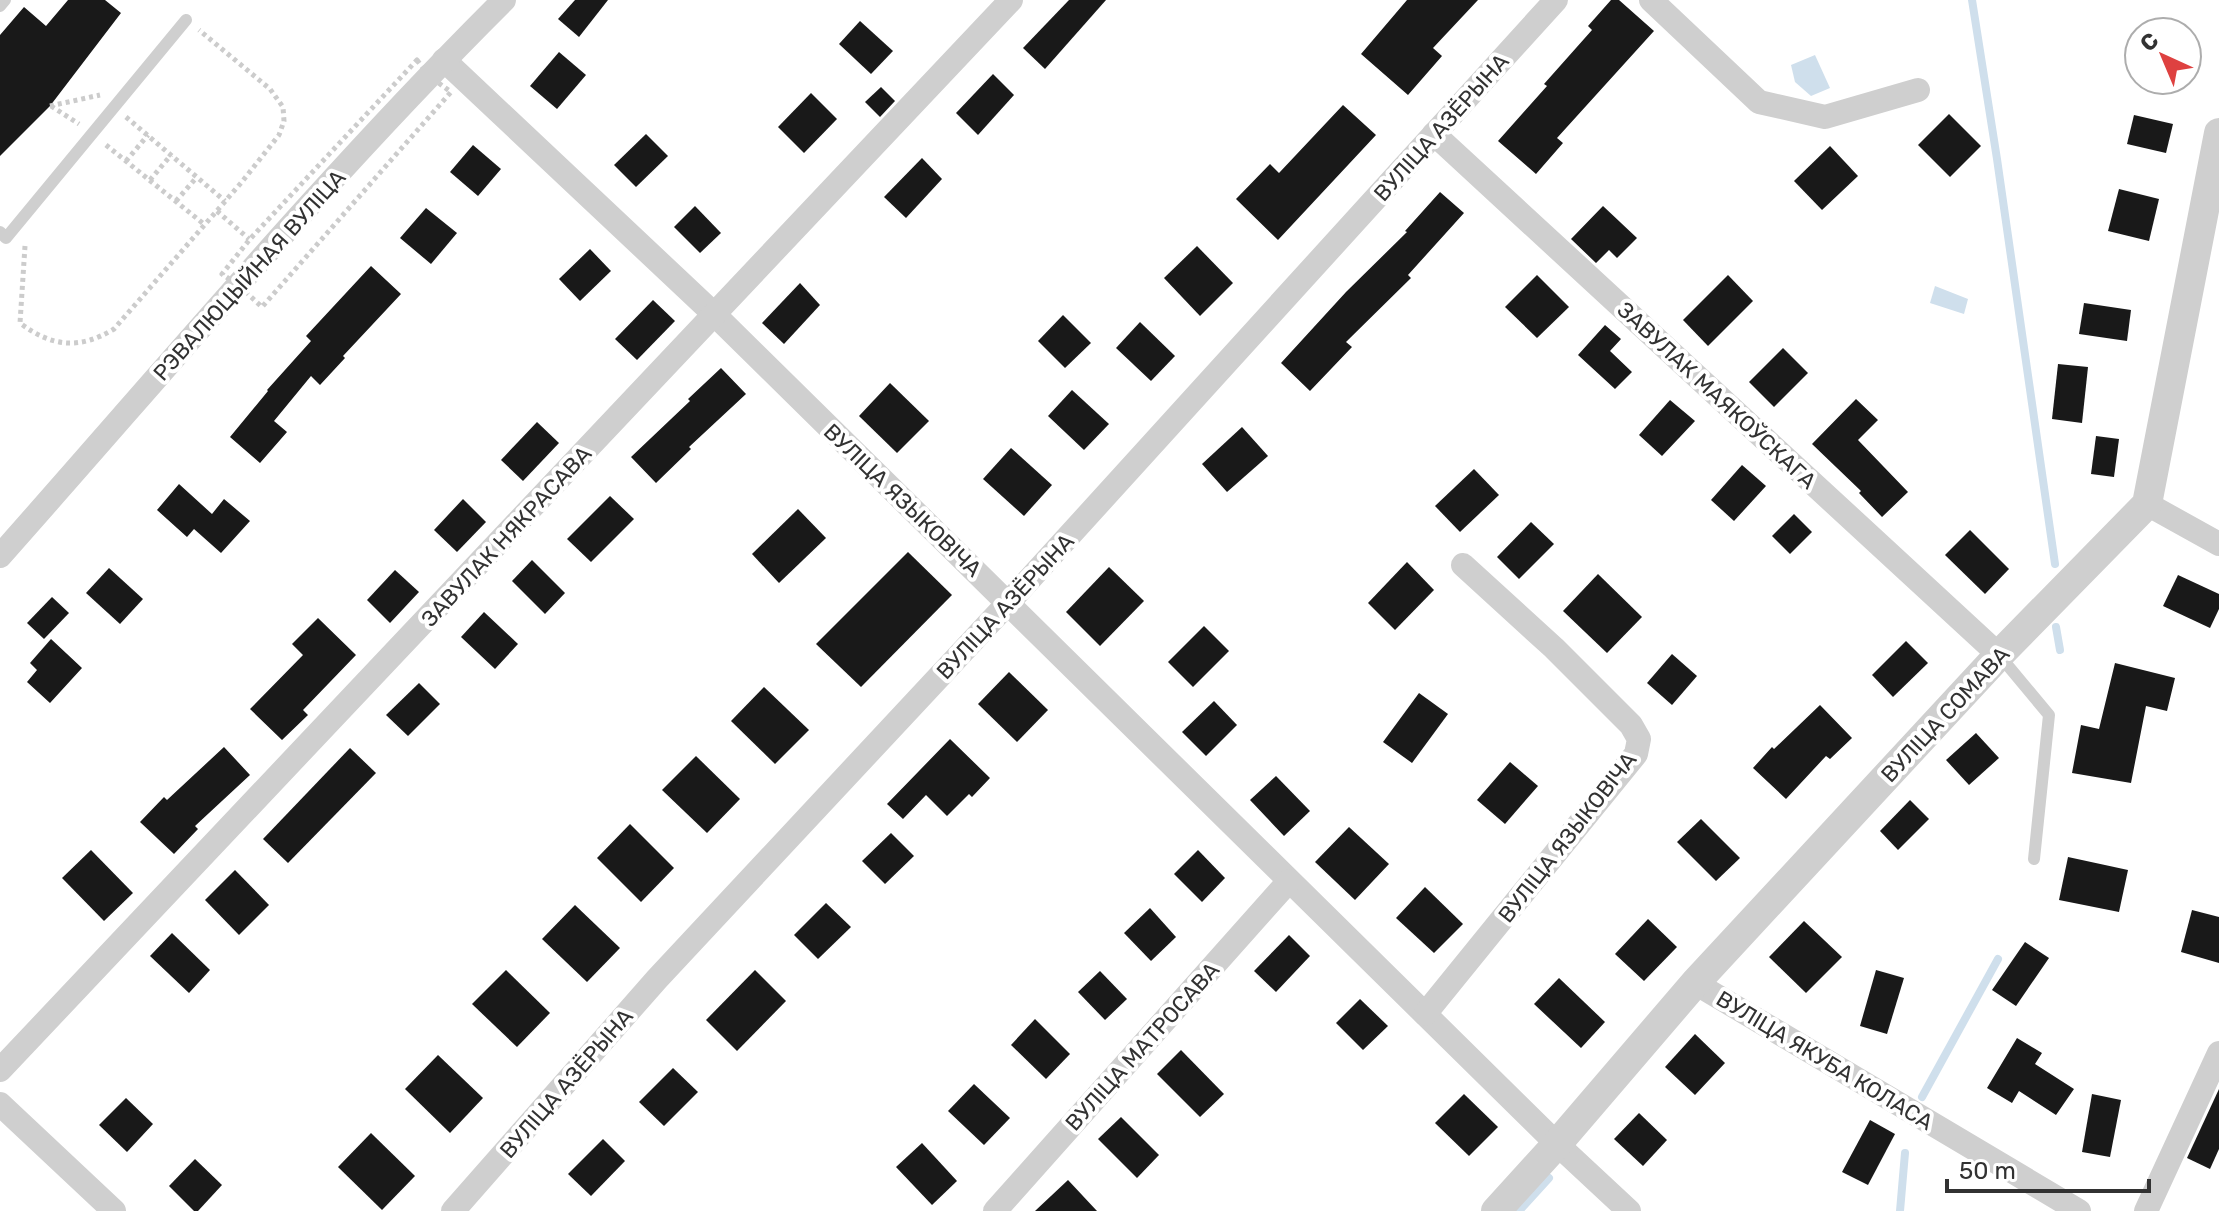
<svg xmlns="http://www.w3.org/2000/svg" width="2219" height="1211" font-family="Rubik,sans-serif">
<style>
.water{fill:#cfdfec}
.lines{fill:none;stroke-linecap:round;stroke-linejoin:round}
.stream{stroke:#cfdfec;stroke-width:8}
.building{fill:#191919}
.path{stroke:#ccc;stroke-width:5;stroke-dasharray:4 4;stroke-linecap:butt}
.service{stroke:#cfcfcf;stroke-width:12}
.minor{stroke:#cfcfcf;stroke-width:24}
.tertiary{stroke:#cfcfcf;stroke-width:30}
.labels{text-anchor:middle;stroke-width:8;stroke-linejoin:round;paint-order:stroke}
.street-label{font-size:22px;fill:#323232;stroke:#fff}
</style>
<rect width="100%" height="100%" fill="#fff"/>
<g class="water">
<path d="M1815 55 1830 88 1811 96 1795 82 1791 65Z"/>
<path d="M1935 286 1968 299 1964 314 1930 303Z"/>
</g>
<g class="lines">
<g class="stream">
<path d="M1972 0 1997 159 2055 564"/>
<path d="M2056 627 2060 650"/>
<path d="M1922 1097 1998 959"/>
<path d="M1519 1211 1549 1178"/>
<path d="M1900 1211 1905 1153"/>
</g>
</g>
<g class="building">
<path d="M68 0H105L121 13 50 106 0 156V35L24 7 46 26Z"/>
<path d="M575 0H608L579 37 558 19Z"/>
<path d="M1069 0H1106L1045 69 1023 48Z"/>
<path d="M1407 0H1478L1433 48 1442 56 1408 95 1361 54Z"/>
<path d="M1611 0H1619L1654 31 1557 138 1563 143 1536 174 1498 141 1547 86 1544 84 1592 30 1588 26Z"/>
<path d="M860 21 893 51 871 74 839 44Z"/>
<path d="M559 52 586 75 557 109 530 86Z"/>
<path d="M993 74 1014 95 978 135 956 113Z"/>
<path d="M881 87 895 101 880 117 865 102Z"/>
<path d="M811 93 837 119 804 153 778 127Z"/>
<path d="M1343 105 1376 135 1278 240 1236 199 1270 164 1279 173Z"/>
<path d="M1949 114 1981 146 1950 177 1918 145Z"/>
<path d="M2134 115 2173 124 2166 153 2127 144Z"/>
<path d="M646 134 668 156 636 187 614 165Z"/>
<path d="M473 145 501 169 478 196 450 172Z"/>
<path d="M1830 146 1858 176 1822 210 1794 181Z"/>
<path d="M922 158 942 179 906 218 884 197Z"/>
<path d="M2119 189 2159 199 2149 241 2108 231Z"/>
<path d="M1440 192 1464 213 1408 275 1411 278 1346 342 1352 347 1310 391 1281 363 1346 292 1407 232 1405 231Z"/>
<path d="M695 206 721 233 700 253 674 227Z"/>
<path d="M1603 206 1637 238 1617 258 1609 250 1596 263 1571 239Z"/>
<path d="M426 208 457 233 431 264 400 238Z"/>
<path d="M1197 246 1233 283 1200 316 1164 278Z"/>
<path d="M590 249 611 271 580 301 559 279Z"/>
<path d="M371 266 401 294 343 356 345 358 320 385 311 376 274 421 287 432 260 463 230 437 268 391 267 390 311 341 306 336Z"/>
<path d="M1537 275 1569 307 1537 338 1505 307Z"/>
<path d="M1728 275 1753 301 1708 346 1683 320Z"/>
<path d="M800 283 820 305 784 344 762 323Z"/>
<path d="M653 300 675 321 637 360 615 339Z"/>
<path d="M2084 303 2131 310 2127 341 2079 334Z"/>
<path d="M1063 315 1091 343 1065 368 1038 341Z"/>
<path d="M1140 322 1175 356 1151 381 1116 348Z"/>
<path d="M1605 325 1621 339 1610 351 1632 372 1615 389 1578 355Z"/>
<path d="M1783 348 1808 373 1774 407 1749 382Z"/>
<path d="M2058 364 2088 367 2082 423 2052 419Z"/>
<path d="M721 368 746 394 689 447 691 449 656 483 631 457 690 401 688 399Z"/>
<path d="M890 383 929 421 897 453 859 416Z"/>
<path d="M1072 390 1109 424 1084 450 1048 416Z"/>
<path d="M1856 399 1878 420 1858 440 1908 492 1882 517 1859 493 1861 491 1812 444Z"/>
<path d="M1670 400 1695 421 1662 456 1639 435Z"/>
<path d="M537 422 559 443 523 481 501 460Z"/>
<path d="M1242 427 1268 456 1227 492 1202 464Z"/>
<path d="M2096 436 2119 439 2114 477 2091 474Z"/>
<path d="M1011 448 1052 485 1024 516 983 479Z"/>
<path d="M1742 465 1766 486 1734 521 1711 500Z"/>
<path d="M1474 469 1499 495 1460 532 1435 506Z"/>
<path d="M179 484 212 514 224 499 250 521 221 553 194 529 187 537 157 510Z"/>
<path d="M610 496 634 519 591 562 567 539Z"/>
<path d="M463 499 486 522 457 552 434 530Z"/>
<path d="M798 509 826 538 779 583 752 554Z"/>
<path d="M1794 514 1812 532 1790 554 1772 536Z"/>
<path d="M1531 522 1554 544 1519 579 1497 557Z"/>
<path d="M1970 530 2009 569 1985 594 1945 555Z"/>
<path d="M908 552 952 595 861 687 816 644Z"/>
<path d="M532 560 565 593 545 614 512 581Z"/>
<path d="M1407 562 1434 590 1395 630 1368 603Z"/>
<path d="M1109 567 1144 601 1100 646 1066 612Z"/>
<path d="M109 568 143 599 120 624 86 593Z"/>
<path d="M395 570 419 592 390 623 367 600Z"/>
<path d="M1598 574 1642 617 1607 653 1563 611Z"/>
<path d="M2178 575 2219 594V609L2210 628 2163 606Z"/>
<path d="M52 597 69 613 44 639 27 623Z"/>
<path d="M484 612 518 644 495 669 461 637Z"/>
<path d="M318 618 356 655 303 710 308 715 282 740 250 709 303 655 292 644Z"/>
<path d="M1204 626 1229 651 1193 687 1168 662Z"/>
<path d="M51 639 82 668 50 703 27 682 37 670 30 663Z"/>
<path d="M1906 641 1928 663 1893 697 1872 675Z"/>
<path d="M1672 654 1697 676 1672 705 1647 683Z"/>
<path d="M2115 663 2175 678 2167 711 2146 706 2131 783 2072 773 2081 725 2099 729Z"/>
<path d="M1009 672 1048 710 1017 742 978 704Z"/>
<path d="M419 683 440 704 408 736 386 715Z"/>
<path d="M764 687 809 730 775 764 731 721Z"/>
<path d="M1419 693 1448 714 1412 763 1383 742Z"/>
<path d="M1214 701 1237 725 1206 756 1182 732Z"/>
<path d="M1820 705 1852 738 1830 759 1826 756 1786 799 1753 768 1772 747 1774 749Z"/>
<path d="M1976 733 1999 758 1969 785 1946 760Z"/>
<path d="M950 739 990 778 972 797 969 794 947 816 926 795 903 819 887 804Z"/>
<path d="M224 747 250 775 195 826 198 829 174 854 140 822 164 797 167 800Z"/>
<path d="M350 748 376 773 288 863 263 839Z"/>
<path d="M696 756 740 799 707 833 662 790Z"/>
<path d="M1510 762 1538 786 1505 824 1477 800Z"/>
<path d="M1276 776 1310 811 1284 836 1250 800Z"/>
<path d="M1910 800 1929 819 1898 850 1880 831Z"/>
<path d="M1701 819 1740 858 1716 881 1677 842Z"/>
<path d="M630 824 674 868 641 902 597 858Z"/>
<path d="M1349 827 1389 864 1355 900 1315 862Z"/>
<path d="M891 833 914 856 885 884 862 861Z"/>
<path d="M91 850 133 893 104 921 62 878Z"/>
<path d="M1198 850 1225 878 1202 902 1174 874Z"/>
<path d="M2068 857 2128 870 2119 912 2059 900Z"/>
<path d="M235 870 269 905 239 935 205 900Z"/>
<path d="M1425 887 1463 924 1434 953 1396 918Z"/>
<path d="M826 903 851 927 818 959 794 935Z"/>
<path d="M575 905 620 948 587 982 542 939Z"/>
<path d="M1150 908 1176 937 1151 961 1124 933Z"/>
<path d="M2192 910 2219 917V963L2181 952Z"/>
<path d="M1648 919 1677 947 1644 981 1615 954Z"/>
<path d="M1804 921 1842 957 1806 993 1769 957Z"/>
<path d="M172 933 210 970 189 993 150 956Z"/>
<path d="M1289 935 1310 956 1276 992 1254 971Z"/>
<path d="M2025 942 2049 958 2016 1006 1992 990Z"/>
<path d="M506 970 550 1013 517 1047 472 1004Z"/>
<path d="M755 970 786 1001 737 1051 706 1020Z"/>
<path d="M1876 970 1904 978 1887 1034 1860 1026Z"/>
<path d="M1100 971 1127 999 1105 1020 1078 992Z"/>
<path d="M1559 978 1605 1022 1581 1048 1534 1004Z"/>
<path d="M1360 999 1388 1026 1363 1050 1336 1023Z"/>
<path d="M1035 1019 1070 1054 1046 1079 1011 1045Z"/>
<path d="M1695 1034 1725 1063 1695 1095 1665 1067Z"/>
<path d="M2017 1038 2042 1053 2035 1064 2074 1089 2056 1115 2019 1091 2012 1103 1987 1088Z"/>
<path d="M1181 1050 1224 1094 1200 1117 1157 1074Z"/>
<path d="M438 1055 483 1098 450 1133 405 1089Z"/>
<path d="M673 1068 698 1092 664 1126 639 1102Z"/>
<path d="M974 1084 1010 1118 984 1145 948 1111Z"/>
<path d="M2219 1089V1149L2210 1169 2187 1158Z"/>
<path d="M1464 1094 1498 1127 1469 1156 1435 1123Z"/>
<path d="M2092 1094 2121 1100 2110 1157 2082 1152Z"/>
<path d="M126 1098 153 1124 127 1152 99 1125Z"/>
<path d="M1639 1113 1667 1140 1643 1166 1614 1139Z"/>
<path d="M1121 1117 1159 1155 1137 1178 1098 1139Z"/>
<path d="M1870 1120 1895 1134 1868 1185 1842 1172Z"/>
<path d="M371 1133 415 1176 382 1210 338 1167Z"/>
<path d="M603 1139 625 1161 591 1196 568 1174Z"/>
<path d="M922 1143 957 1181 932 1205 896 1167Z"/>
<path d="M195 1159 222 1185 198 1211H194L169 1186Z"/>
<path d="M1068 1180 1097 1211H1035Z"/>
</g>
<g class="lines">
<g class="path">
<path d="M417 60 429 76 451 92 262 307 238 285 222 274 250 239Z"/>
<path d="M50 106 100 95"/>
<path d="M51 106 79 124"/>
<path d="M126 117 225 201"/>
<path d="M106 145 205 225"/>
<path d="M126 161 148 135"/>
<path d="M150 180 171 155"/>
<path d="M176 201 197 177"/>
<path d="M217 211 249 239"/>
<path d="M25 246 20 323C52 347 79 350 114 329L241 183 279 135 284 121 283 107 270 89 199 30"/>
</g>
<g class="service">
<path d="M0 6 5 0"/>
<path d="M0 232 6 238 186 20"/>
<path d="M1999 655 2049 715 2034 859"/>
</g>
<g class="minor">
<path d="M1651 0 1759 102 1825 117 1918 90"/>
<path d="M444 60 715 315 1557 1144 1629 1211"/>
<path d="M1434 134 1999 655"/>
<path d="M2147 504 2219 544"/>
<path d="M0 556C166 369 327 176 504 0"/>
<path d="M1695 983 2079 1211"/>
<path d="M1425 1014 1636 754 1639 739 1631 725 1554 648 1463 565"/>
<path d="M0 1070 1011 0"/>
<path d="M0 1104 114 1211"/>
<path d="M453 1211 657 979 1008 603 1556 0"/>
<path d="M995 1211 1289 881"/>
<path d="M2146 1211 2219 1053"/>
</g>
<path class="tertiary" d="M1496 1211 1557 1144 1695 983 1999 655 2147 504 2219 133"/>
</g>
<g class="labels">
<g class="street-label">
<text transform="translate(1441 127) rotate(-48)" y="8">ВУЛІЦА АЗЁРЫНА</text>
<text transform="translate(249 275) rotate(-48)" y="8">РЭВАЛЮЦЫЙНАЯ ВУЛІЦА</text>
<text transform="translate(1717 395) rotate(43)" y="8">ЗАВУЛАК МАЯКОЎСКАГА</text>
<text transform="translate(903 500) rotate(44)" y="8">ВУЛІЦА ЯЗЫКОВІЧА</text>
<text transform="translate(506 536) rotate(-47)" y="8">ЗАВУЛАК НЯКРАСАВА</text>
<text transform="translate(1005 606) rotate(-47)" y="8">ВУЛІЦА АЗЁРЫНА</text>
<text transform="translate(1945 714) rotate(-47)" y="8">ВУЛІЦА СОМАВА</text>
<text transform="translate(1567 837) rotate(-52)" y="8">ВУЛІЦА ЯЗЫКОВІЧА</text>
<text transform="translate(1142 1046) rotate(-48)" y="8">ВУЛІЦА МАТРОСАВА</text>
<text transform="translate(1825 1060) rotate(31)" y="8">ВУЛІЦА ЯКУБА КОЛАСА</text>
<text transform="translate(566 1083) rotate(-49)" y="8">ВУЛІЦА АЗЁРЫНА</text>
</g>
</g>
<g transform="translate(2163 56) rotate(316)"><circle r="38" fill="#ffffff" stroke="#adadad" stroke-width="2"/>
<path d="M0-6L14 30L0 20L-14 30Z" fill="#de4140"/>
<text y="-12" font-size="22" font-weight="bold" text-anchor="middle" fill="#323232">С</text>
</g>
<path d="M1947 1179v12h202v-12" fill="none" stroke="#323232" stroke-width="4"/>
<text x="1959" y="1179" font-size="24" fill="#323232" stroke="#ffffff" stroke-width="6" paint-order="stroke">50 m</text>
</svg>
